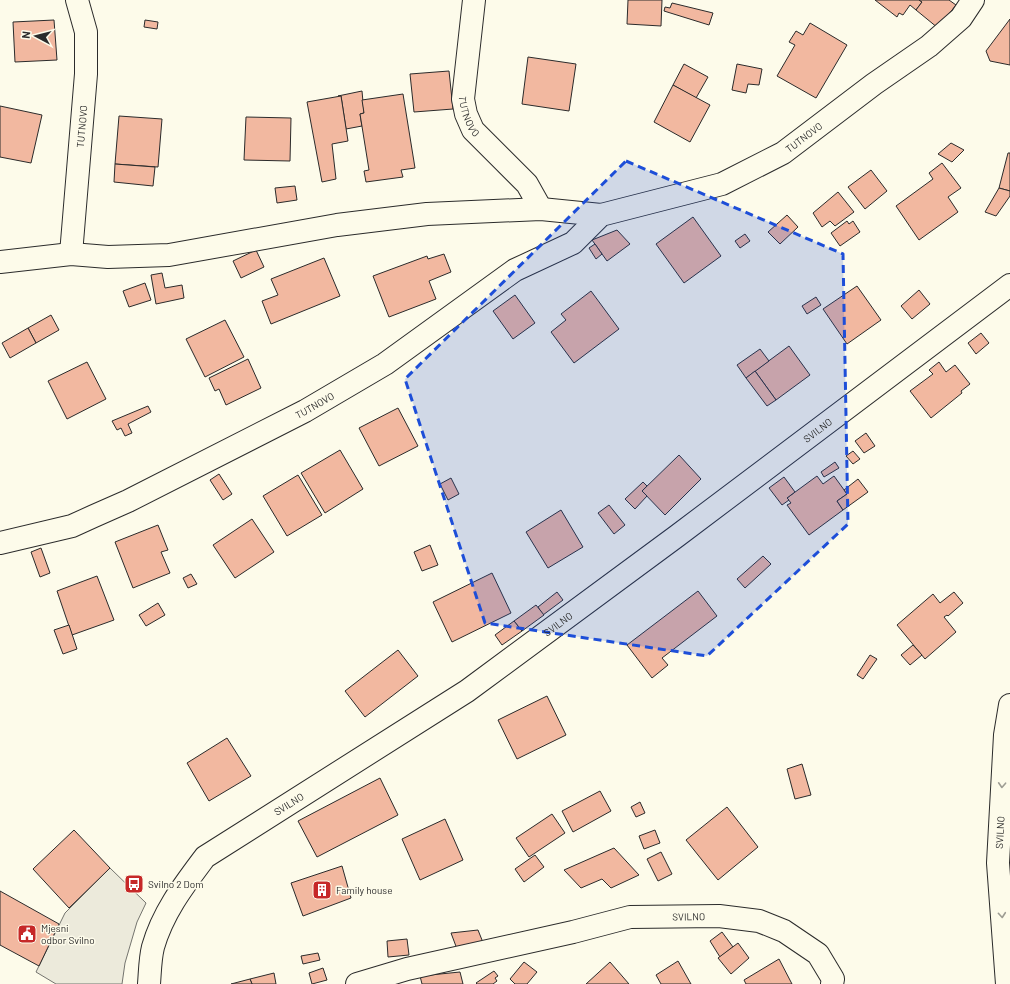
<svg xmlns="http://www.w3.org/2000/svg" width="1010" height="984" font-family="Barlow,sans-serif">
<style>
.parking{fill:#eceadb;stroke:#74746e}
.building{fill:#f2b8a0;stroke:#2b2b2b}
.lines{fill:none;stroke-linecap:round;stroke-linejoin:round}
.minor-casing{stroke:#2b2b2b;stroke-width:24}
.major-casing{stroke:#2b2b2b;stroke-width:24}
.highway-casing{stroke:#2b2b2b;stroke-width:24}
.minor{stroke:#fdfbea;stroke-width:22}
.major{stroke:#fdfbea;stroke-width:22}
.highway{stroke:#fdfbea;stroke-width:22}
.oneway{stroke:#9e9d94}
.marked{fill:#1d4ed8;fill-opacity:0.2;stroke:#1d4ed8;stroke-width:3;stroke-dasharray:8 5;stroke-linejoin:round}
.labels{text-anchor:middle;stroke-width:3;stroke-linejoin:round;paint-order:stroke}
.street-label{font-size:10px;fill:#2b2b2b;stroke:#fdfbea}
.poi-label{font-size:10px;fill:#2b2b2b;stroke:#fdfbea;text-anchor:start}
</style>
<rect width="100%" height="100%" fill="#fdfbea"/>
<path class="parking" d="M110 868 146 903 137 922 125 963 122 984H56L36 972 65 913Z"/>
<g class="building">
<path d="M628 0H662L661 26 627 24Z"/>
<path d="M875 0H919L922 2 916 10 910 5 903 15 899 13 897 17Z"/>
<path d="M919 0H949L956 5 938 28 916 10 922 2Z"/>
<path d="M672 3 713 13 709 25 664 11 665 7 670 8Z"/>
<path d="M1010 19V65L990 61 986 51Z"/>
<path d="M54 20 57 60 15 62 13 22Z"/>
<path d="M145 20 158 22 157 29 144 27Z"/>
<path d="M810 23 847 45 816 98 777 76 795 45 789 42 796 31 803 35Z"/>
<path d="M528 57 576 64 569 111 522 104Z"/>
<path d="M684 64 708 77 696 98 673 85Z"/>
<path d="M737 64 762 69 759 85 748 84 746 93 732 90Z"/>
<path d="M449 71 453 109 414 112 410 74Z"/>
<path d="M673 85 710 105 690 142 654 122Z"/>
<path d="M362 91 364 113 360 114 362 126 346 129 341 96H338Z"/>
<path d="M403 94 415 168 401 170 403 177 366 182 364 171 369 170 360 114 364 113 362 100Z"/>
<path d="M341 96 348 141 332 144 336 179 322 182 307 102Z"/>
<path d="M0 106 42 115 31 163 0 157Z"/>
<path d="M119 116 162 119 158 167 115 164Z"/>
<path d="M246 117 291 118 290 161 244 160Z"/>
<path d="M951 143 964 150 952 162 938 154Z"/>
<path d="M1008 153H1010V191L999 188Z"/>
<path d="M942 163 961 188 948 197 958 212 919 240 896 206 933 179 929 173Z"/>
<path d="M115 164 155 167 153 186 114 182Z"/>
<path d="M871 170 887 191 865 209 848 187Z"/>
<path d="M295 186 297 200 277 203 275 188Z"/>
<path d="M999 188 1010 191V196L996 216 985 212Z"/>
<path d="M838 192 854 212 835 226 830 221 822 227 813 213Z"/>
<path d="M787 215 798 227 780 244 768 232Z"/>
<path d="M693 217 721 256 684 283 656 244Z"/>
<path d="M847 221 849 224 853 221 860 232 840 246 831 233Z"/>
<path d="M617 230 630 244 607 261 592 240Z"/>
<path d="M745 234 750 241 740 248 735 241Z"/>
<path d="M595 244 602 254 596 259 589 248Z"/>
<path d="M256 250 264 267 241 278 233 261Z"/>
<path d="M444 254 451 272 429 281 436 299 389 317 373 276 427 256 428 259Z"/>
<path d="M324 258 340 296 271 324 262 301 278 295 271 279Z"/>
<path d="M162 273 165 288 182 285 184 298 156 304 151 275Z"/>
<path d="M145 283 151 300 129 307 123 291Z"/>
<path d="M857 286 881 320 847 344 823 309Z"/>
<path d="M919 290 930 304 912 319 901 306Z"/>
<path d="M591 291 619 329 574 363 551 332 566 320 561 314Z"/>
<path d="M515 295 535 323 513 339 493 311Z"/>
<path d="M816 297 821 305 807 314 802 306Z"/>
<path d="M51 315 59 330 36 343 28 328Z"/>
<path d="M225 320 244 357 205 377 186 339Z"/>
<path d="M28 328 36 343 10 358 2 343Z"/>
<path d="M981 333 989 343 976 354 968 343Z"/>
<path d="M789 346 810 375 776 400 755 371Z"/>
<path d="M760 349 769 361 746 378 737 365Z"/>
<path d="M248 359 261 388 226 405 219 389 215 391 209 378Z"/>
<path d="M87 362 106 399 67 419 48 381Z"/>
<path d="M939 362 946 372 955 365 970 384 961 391 962 393 931 418 910 391 933 374 929 370Z"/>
<path d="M755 371 776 400 767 406 746 378Z"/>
<path d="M148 406 151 412 128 424 132 433 125 436 121 428 117 430 112 421Z"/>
<path d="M398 408 418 446 379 466 359 428Z"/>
<path d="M866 433 875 446 864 453 855 441Z"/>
<path d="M340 450 363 489 325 513 301 473Z"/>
<path d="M853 451 860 459 853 464 846 456Z"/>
<path d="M679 455 701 479 665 515 642 491Z"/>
<path d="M835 462 839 468 824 477 821 472Z"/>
<path d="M219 474 232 494 223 500 210 480Z"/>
<path d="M298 475 322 515 287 536 263 496Z"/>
<path d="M817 476 823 484 834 476 847 494 837 501 843 510 809 535 787 505 791 503 787 498Z"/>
<path d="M784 477 795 492 787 498 789 500 782 505 769 488Z"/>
<path d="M451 478 459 494 448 500 440 484Z"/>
<path d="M858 479 868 492 843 510 837 501 847 494 844 490Z"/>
<path d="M643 482 647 486 642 491 647 496 635 509 625 499Z"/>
<path d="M609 505 625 525 614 534 598 513Z"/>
<path d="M561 510 583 547 548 568 526 532Z"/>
<path d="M252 519 274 552 235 578 213 545Z"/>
<path d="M158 525 168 550 161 552 170 573 133 588 115 542Z"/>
<path d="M430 545 438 565 422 571 414 552Z"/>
<path d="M41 548 50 573 40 577 31 552Z"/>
<path d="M763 556 771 564 745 588 737 579Z"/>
<path d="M492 573 511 613 452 642 433 602Z"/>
<path d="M191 574 197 584 188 588 183 578Z"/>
<path d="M97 576 114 620 72 635 57 591Z"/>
<path d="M698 591 717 616 662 658 668 665 652 678 627 645Z"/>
<path d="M557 592 563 600 543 615 538 607Z"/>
<path d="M954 592 963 603 948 616 947 615 944 617 956 632 925 659 897 625 933 594 940 603Z"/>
<path d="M158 603 165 615 146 626 139 615Z"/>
<path d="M536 605 544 615 522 631 514 621Z"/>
<path d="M514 621 522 631 502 645 495 635Z"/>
<path d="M69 625 77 649 63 654 54 630Z"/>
<path d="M913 645 922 655 910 665 901 655Z"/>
<path d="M398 650 418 676 365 717 345 691Z"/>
<path d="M870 655 877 659 863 679 857 675Z"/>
<path d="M547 696 566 735 517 759 498 720Z"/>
<path d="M227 738 251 776 209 801 187 763Z"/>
<path d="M802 764 811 795 795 799 787 769Z"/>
<path d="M380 778 398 815 317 857 298 821Z"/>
<path d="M600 791 611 811 573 832 562 811Z"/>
<path d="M640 802 645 813 636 817 631 807Z"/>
<path d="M727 807 758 847 718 880 686 840Z"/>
<path d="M552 814 565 833 529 857 516 838Z"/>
<path d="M445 819 463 860 420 880 402 839Z"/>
<path d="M74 830 110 868 69 908 33 869Z"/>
<path d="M655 830 660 843 644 849 639 836Z"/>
<path d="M614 848 639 875 611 888 602 879 581 888 564 870Z"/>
<path d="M661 852 672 874 658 881 647 859Z"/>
<path d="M535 855 544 867 524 882 515 869Z"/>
<path d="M342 866 351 898 303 916 291 883Z"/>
<path d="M0 891 59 924 39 966 0 945Z"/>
<path d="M478 930 484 945 457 949 451 933Z"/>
<path d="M722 932 733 947 720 957 710 941Z"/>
<path d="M407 939 409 955 388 957 387 941Z"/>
<path d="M738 943 749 958 731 974 718 958Z"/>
<path d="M318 953 320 960 303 964 301 956Z"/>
<path d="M779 959 792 984H746L744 980Z"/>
<path d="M678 961 691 984H661L656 975Z"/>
<path d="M524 962 537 972 527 984H515L510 979Z"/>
<path d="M610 962 629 984H586Z"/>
<path d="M323 968 327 980 312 984 309 973Z"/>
<path d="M494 971 498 976 495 978 497 981 493 984H477L476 983Z"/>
<path d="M460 972 463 984H422L420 976Z"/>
<path d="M274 973 276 984H252L250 979Z"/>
<path d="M250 979 252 984H231Z"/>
</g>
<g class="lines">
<g class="minor-casing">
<g id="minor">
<path id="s1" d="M474 0 463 99 466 114 473 130 527 184 541 209"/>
<path id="s2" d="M71 254 86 74V32L77 0"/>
<path d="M0 262 71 254 108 257 169 255 337 225 427 214 541 209 601 215"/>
<path id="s3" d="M0 543 72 526 94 516 128 501 305 411 385 364 515 270 573 243 601 215 722 184 783 153 874 84 929 46 961 18 973 0"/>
<path id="s4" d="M357 984 407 969 573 932 630 917 719 916 759 921 784 931 818 954 833 979 832 984"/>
</g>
</g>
<g class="major-casing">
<g id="major">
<path id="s5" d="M149 984C150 972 150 959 153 947 163 912 184 885 205 857L467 691 677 536 1010 285"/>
</g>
</g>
<g class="highway-casing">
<g id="highway">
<path id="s6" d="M1007 984 998 863 1005 735 1010 705"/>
</g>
</g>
<use href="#minor" class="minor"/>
<use href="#major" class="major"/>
<use href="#highway" class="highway"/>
</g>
<defs><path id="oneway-chevron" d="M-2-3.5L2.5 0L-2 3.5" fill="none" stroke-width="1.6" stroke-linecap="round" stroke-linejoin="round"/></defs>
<g class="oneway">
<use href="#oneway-chevron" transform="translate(1002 785) rotate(93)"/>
<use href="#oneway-chevron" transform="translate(1002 915) rotate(85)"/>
</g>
<path class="marked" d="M626 161 843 254 848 524 707 656 485 623 405 379Z"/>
<defs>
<g id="bus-square" transform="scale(1)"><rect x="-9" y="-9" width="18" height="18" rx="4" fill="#c62828" stroke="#fdfbea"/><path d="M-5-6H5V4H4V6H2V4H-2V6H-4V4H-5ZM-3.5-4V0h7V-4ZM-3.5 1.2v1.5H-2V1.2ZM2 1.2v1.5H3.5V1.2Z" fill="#fff"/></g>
<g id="building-square" transform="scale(1)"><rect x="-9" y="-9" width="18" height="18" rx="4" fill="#c62828" stroke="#fdfbea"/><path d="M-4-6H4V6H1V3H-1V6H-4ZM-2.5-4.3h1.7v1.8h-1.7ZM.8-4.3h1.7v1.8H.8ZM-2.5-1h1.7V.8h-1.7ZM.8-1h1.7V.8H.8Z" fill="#fff"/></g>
<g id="civic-square" transform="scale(1)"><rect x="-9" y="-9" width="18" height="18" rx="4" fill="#c62828" stroke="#fdfbea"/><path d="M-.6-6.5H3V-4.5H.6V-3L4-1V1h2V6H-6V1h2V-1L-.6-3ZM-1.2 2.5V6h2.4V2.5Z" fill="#fff"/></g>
</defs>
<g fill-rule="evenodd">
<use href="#bus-square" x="134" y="884"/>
<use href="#building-square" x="322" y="890"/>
<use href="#civic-square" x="27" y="934"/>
</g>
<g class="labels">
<g class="street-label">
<text dy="4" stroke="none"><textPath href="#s1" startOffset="118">TUTNOVO</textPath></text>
<text dy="4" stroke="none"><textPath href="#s2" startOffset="128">TUTNOVO</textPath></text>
<text dy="4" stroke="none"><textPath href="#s3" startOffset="910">TUTNOVO</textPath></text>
<text dy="4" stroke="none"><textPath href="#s3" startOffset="345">TUTNOVO</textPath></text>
<text dy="4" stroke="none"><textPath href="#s5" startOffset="889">SVILNO</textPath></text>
<text dy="4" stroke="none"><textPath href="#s5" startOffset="565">SVILNO</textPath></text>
<text dy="4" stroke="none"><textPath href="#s5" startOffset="241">SVILNO</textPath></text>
<text dy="4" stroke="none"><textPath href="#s6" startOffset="152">SVILNO</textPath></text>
<text dy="4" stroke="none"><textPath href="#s4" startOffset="340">SVILNO</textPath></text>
</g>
<g class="poi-label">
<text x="148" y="888">Svilno 2 Dom</text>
<text x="336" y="894">Family house</text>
<text x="41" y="932">Mjesni<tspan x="41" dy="12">odbor Svilno</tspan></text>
</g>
</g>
<g transform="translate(36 36) rotate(277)" stroke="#fdfbea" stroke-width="3" paint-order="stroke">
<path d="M0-3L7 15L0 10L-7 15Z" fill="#2b2b2b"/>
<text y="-6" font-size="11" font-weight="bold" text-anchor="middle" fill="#2b2b2b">N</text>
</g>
</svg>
